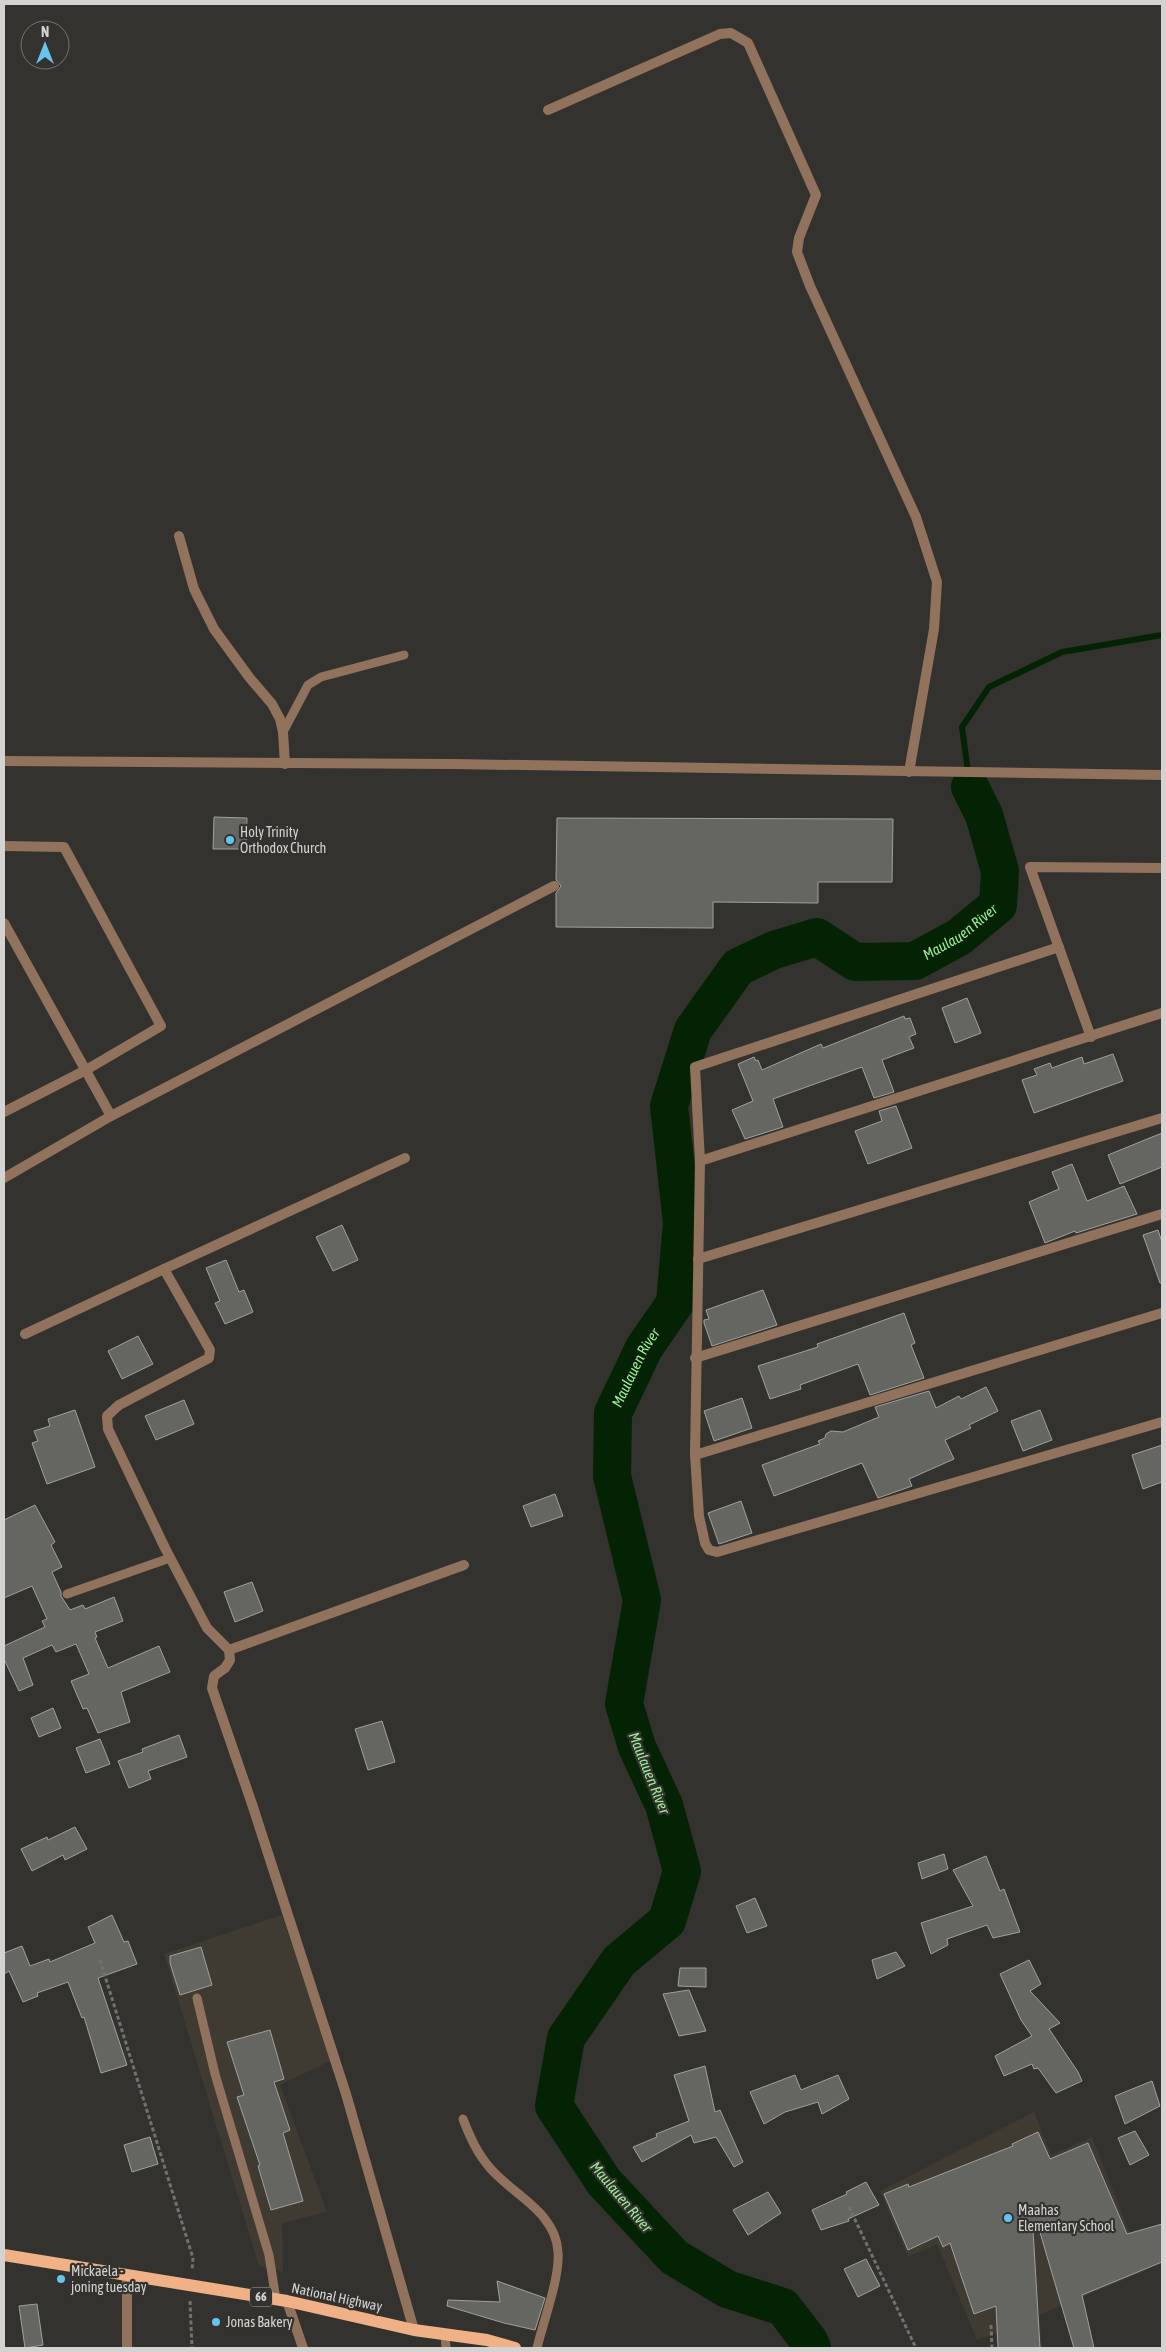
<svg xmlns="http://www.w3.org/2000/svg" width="1166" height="2352" font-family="'Asap Condensed',sans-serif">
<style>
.built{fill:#3f3b33}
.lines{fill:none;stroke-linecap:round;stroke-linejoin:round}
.stream{stroke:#042304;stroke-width:6}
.river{stroke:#042304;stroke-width:38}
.building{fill:#656662;stroke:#a0a19d}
.path{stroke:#72716f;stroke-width:3;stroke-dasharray:4 2.5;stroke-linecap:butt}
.lane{stroke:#91725d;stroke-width:9}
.street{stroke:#91725d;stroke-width:10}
.primary{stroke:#efb185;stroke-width:12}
.poi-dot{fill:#66c4ef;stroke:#33322f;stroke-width:2}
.labels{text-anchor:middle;stroke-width:4.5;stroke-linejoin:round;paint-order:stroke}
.shield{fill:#33322f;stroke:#a4a3a0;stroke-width:1}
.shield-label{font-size:12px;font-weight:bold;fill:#d4d3d1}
.poi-label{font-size:14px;fill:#d4d3d1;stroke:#33322f;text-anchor:start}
.street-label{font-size:14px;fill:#d4d3d1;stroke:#33322f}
.water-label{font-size:15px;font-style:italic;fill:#9ded98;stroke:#33322f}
</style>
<rect width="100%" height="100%" fill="#33322f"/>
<g class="built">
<path d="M282 1915 330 2061 280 2085 327 2212 282 2223 283 2272 259 2266 164 1954Z"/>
<path d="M1034 2112 1051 2155 1092 2137 1145 2271 1039 2315 1042 2348H997L996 2333 977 2340 937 2244 908 2257 880 2191Z"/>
</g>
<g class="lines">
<path class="stream" d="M970 787 962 727 989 687 1062 652 1162 635"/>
<path class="river" id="s1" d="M812 2348 809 2341 783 2307 727 2289 674 2257 604 2182 554 2106 566 2038 619 1961 667 1921 682 1871 664 1805 637 1747 624 1704 642 1600 612 1476 613 1413 644 1348 675 1303 682 1223 669 1106 693 1030 738 967 774 950 817 937 855 962 915 961 959 937 998 905 1000 871 984 815 970 787"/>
</g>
<g class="building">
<path d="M214 817 247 818 246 849H213Z"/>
<path d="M557 818 893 819 892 882H818V903L713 902V928L556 927V893L561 886 556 880Z"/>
<path d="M967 998 981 1033 955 1043 942 1008Z"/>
<path d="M904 1016 905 1019 910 1018 916 1034 909 1037 914 1048 882 1060 894 1092 874 1098 862 1067 773 1099 783 1127 745 1139 732 1110 753 1101 738 1064 754 1057 756 1061 758 1060 762 1070 821 1044 823 1048Z"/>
<path d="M1113 1054 1123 1081 1034 1113 1022 1080 1037 1075 1034 1069 1050 1063 1052 1068 1082 1057 1084 1064Z"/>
<path d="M896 1106 912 1148 868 1164 855 1131 882 1121 879 1111Z"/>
<path d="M1162 1133V1167L1120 1184 1108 1155Z"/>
<path d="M1072 1164 1087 1201 1124 1186 1137 1214 1076 1233 1075 1231 1045 1243 1029 1202 1059 1189 1052 1172Z"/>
<path d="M342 1225 358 1260 333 1271 316 1237Z"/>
<path d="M1158 1230 1162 1242V1283H1160L1143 1235Z"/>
<path d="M226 1260 239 1292 244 1290 253 1312 225 1324 215 1303 220 1301 206 1268Z"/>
<path d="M763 1290 777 1325 712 1346 704 1323V1320L709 1319 706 1310Z"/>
<path d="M904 1313 915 1343 911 1345 924 1378 870 1395 858 1364 800 1385 801 1389 770 1399 758 1366 818 1347 817 1344Z"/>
<path d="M138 1336 153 1364 122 1379 108 1351Z"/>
<path d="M986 1387 998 1411 969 1425 971 1428 945 1440 954 1459 909 1479 912 1486 878 1498 862 1463 774 1496 762 1465 820 1444 818 1441 825 1438 826 1434 831 1431 843 1432 879 1417 875 1407 929 1391 936 1408 959 1396 961 1399Z"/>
<path d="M742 1398 752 1428 714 1441 704 1411Z"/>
<path d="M184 1400 194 1424 156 1440 145 1416Z"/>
<path d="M75 1410 95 1467 47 1484 32 1443 38 1441 34 1431 50 1426 48 1419Z"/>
<path d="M1040 1410 1052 1440 1023 1451 1011 1421Z"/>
<path d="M1162 1445V1482L1143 1489 1132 1455Z"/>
<path d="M555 1494 563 1516 531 1527 523 1506Z"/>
<path d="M741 1501 752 1533 719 1544 708 1513Z"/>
<path d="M35 1505 55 1542 51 1545 62 1567 52 1572 61 1592V1596L70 1610 83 1605 85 1609 114 1597 123 1621 95 1632 97 1637 95 1638 108 1668 159 1646 170 1672 121 1692 130 1722 98 1733 87 1708 83 1709 71 1681 89 1674 76 1644 56 1652 52 1645 23 1658 33 1685 19 1691 4 1659V1646L45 1627 42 1621 47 1619 32 1586 4 1598V1520Z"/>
<path d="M252 1582 263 1611 235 1622 224 1592Z"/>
<path d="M53 1708 61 1728 39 1737 31 1718Z"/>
<path d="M382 1721 395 1762 368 1770 355 1729Z"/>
<path d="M179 1735 187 1757 148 1771 151 1779 129 1788 118 1761 143 1752 142 1749Z"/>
<path d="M100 1739 110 1764 86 1773 76 1748Z"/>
<path d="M75 1827 87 1849 65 1860 63 1855 32 1871 21 1849 47 1837 48 1840Z"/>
<path d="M944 1854 948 1869 922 1879 918 1863Z"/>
<path d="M986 1856 1000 1891 1004 1889 1020 1932 993 1938 987 1925 947 1939 948 1945 931 1954 921 1923 973 1906 953 1870Z"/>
<path d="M755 1898 767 1926 747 1933 736 1906Z"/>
<path d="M112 1915 124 1942 128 1941 137 1964 98 1978 127 2065 101 2073 84 2017 82 2018 68 1982 37 1993 38 1996 23 2002 9 1971 4 1974V1953L22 1946 30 1966 49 1959 50 1962 95 1943 88 1927Z"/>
<path d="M201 1947 212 1985 180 1995 170 1963V1956Z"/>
<path d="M896 1952 905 1966 877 1979 872 1960Z"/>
<path d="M1029 1960 1041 1984 1030 1991 1060 2023 1049 2029 1078 2072 1082 2081 1056 2093 1038 2068 1034 2069 1032 2064 1004 2076 995 2056 1032 2036 1021 2020 1000 1974Z"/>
<path d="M680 1968H706V1987L678 1986Z"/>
<path d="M689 1990 706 2031 679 2036 663 1994Z"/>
<path d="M270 2030 284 2079 274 2082 290 2130 283 2133 303 2201 271 2210 258 2166 260 2165 237 2097 244 2095 227 2042Z"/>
<path d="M705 2066 715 2112 720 2110 743 2162 734 2167 716 2137 694 2143 691 2135 642 2162 633 2147 657 2137 656 2134 689 2121 674 2075Z"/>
<path d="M795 2075 801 2090 838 2075 849 2099 822 2114 818 2102 785 2112 764 2124 750 2092Z"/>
<path d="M1152 2081 1160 2106 1125 2124 1115 2096Z"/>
<path d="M1135 2131 1149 2155 1130 2165 1118 2138Z"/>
<path d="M1038 2132 1050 2159 1088 2143 1127 2234 1162 2224V2262L1082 2295 1094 2348H1074L1039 2229 1033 2230 1040 2348H998L996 2306 974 2314 950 2243 943 2247 938 2236 908 2250 884 2194 908 2184 909 2187 1013 2146 1012 2144Z"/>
<path d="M150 2137 158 2164 132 2172 124 2145Z"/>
<path d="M866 2182 879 2205 848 2219 849 2221 821 2230 812 2210 847 2194 846 2192Z"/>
<path d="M768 2192 781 2213 748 2235 733 2210Z"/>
<path d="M866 2259 880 2286 858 2297 844 2269Z"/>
<path d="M497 2281 545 2298 535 2330 504 2323 447 2306 448 2300 500 2302Z"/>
<path d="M37 2304 43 2345 25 2348 19 2306Z"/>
</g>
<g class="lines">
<g class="path">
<path d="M100 1960 193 2258 192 2270"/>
<path d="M849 2207 916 2348"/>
<path d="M190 2301 192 2348"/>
<path d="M991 2325 992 2348"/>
</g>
<g class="lane">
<path d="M283 732 308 685 321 677 404 655"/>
<path d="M67 1594 170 1558"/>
<path d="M197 1998 215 2074 269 2255 276 2300"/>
<path d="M463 2119C470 2137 477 2153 490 2168 513 2195 556 2212 558 2252 560 2278 543 2322 537 2348"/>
<path d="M445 2334 446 2348"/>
</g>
<g class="street">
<path d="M548 110 720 34 731 33 748 43 816 195 799 238 797 252 810 286 916 517 937 582 934 629 909 772"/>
<path d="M179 536 194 589 214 629 249 677 272 704 280 719 283 732 285 764"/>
<path d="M4 761 453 764 1162 775"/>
<path d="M4 846 64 847 161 1026 86 1070 4 1112"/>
<path d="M4 923 111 1116"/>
<path d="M1059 947 695 1067 700 1161 695 1455 699 1516 705 1543 709 1550 717 1552 1162 1422"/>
<path d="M1091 1037 1030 867 1162 868"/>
<path d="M405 1158 164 1269 210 1350 209 1358 119 1405 107 1416 108 1429 165 1548 207 1628 229 1650 230 1660 225 1668 214 1676 212 1688 252 1804 346 2094 414 2330"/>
<path d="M700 1161 1162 1013"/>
<path d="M4 1178 111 1116 554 886"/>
<path d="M698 1259 1162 1118"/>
<path d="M25 1334 164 1269"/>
<path d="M695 1358 1162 1214"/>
<path d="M695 1455 1162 1313"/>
<path d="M229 1650 464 1565"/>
<path d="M287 2301 303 2348"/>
<path d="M127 2348V2275"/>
</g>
<path class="primary" d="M4 2255 287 2301 414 2330 487 2340 515 2348"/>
</g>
<g class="poi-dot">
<circle cx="230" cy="840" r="5"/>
<circle cx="1008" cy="2218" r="5"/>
<circle cx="61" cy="2279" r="5"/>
<circle cx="216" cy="2322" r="5"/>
</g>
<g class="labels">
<rect class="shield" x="250" y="2287.5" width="22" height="19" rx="4"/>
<g class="shield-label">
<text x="261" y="2301">66</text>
</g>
<g class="poi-label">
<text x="240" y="837">Holy Trinity<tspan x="240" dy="16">Orthodox Church</tspan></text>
<text x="1018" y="2215">Maahas<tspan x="1018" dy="16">Elementary School</tspan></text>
<text x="71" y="2276">Mickaela -<tspan x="71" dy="16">joning tuesday</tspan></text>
<text x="226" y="2327">Jonas Bakery</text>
</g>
<g class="street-label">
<text transform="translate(337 2297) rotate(12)" y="5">National Highway</text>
</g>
<g class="water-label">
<text dy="5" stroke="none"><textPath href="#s1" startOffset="1841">Maulauen River</textPath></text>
<text dy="5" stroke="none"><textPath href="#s1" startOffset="1166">Maulauen River</textPath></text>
<text transform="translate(649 1773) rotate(68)" y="5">Maulauen River</text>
<text transform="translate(621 2197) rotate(50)" y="5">Maulauen River</text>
</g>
</g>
<rect width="1166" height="2352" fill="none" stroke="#d4d3d1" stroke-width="10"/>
<g transform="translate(45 45)"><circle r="24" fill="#33322f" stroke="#737270"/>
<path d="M0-4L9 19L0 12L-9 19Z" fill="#66c4ef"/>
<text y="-8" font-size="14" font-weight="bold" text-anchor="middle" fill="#d4d3d1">N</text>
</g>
</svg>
